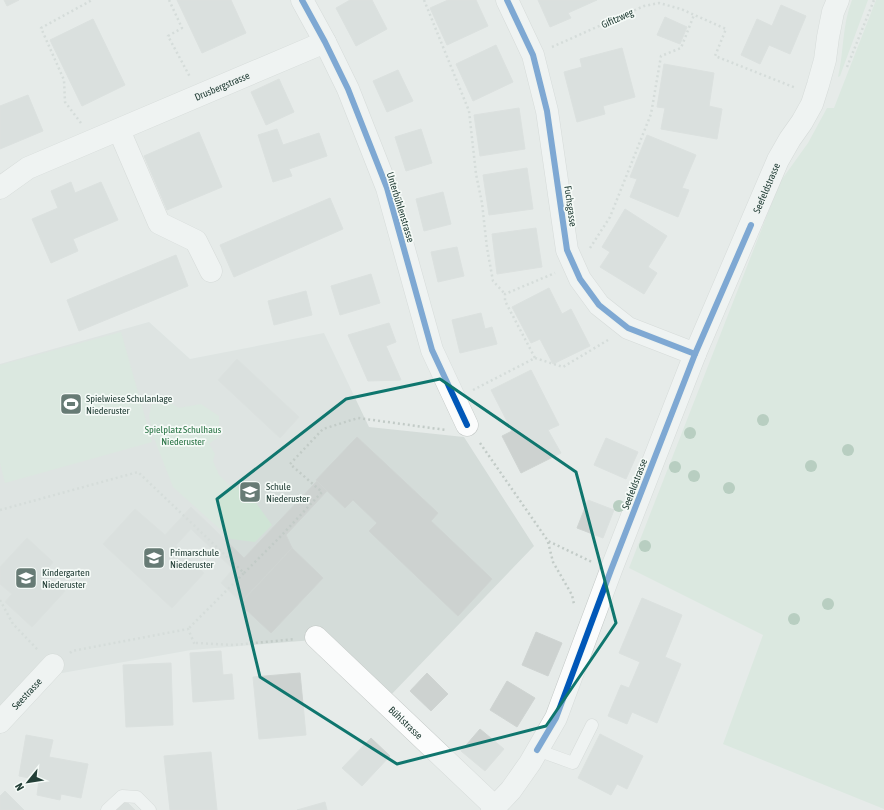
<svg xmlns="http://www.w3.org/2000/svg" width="884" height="810" font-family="'Asap Condensed',sans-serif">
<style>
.built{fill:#d4dcd9}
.green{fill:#cfe4d5}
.building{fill:#cdd2d0;stroke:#cfd4d2}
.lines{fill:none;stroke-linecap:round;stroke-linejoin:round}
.service-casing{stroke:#c3c8c6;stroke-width:13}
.minor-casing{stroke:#c3c8c6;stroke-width:23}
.tertiary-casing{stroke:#c3c8c6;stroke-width:23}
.path{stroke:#c2cbc7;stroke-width:2.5;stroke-dasharray:2 3;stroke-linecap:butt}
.service{stroke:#fbfcfc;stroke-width:12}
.minor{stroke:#fbfcfc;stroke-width:22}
.tertiary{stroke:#fbfcfc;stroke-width:22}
.cycleway-casing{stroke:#f5faf7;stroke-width:8}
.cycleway{stroke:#0057b8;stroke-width:6}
.tree{fill:#80ab90}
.marked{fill:none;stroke:#0f766e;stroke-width:3;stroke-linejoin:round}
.labels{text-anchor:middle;stroke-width:3.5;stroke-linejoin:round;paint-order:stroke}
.street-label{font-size:10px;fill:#233f37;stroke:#f5faf7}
.poi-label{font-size:10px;fill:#233f37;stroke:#f5faf7;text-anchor:start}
.park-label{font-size:10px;fill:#2d7648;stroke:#f5faf7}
</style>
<rect width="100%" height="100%" fill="#e6ebe9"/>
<path class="built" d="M149 322 190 359 324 333 369 427 464 437 534 546 388 698 326 639 191 650 62 673 49 661 0 710V364Z"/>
<g class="green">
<path d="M852 0H868L840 76 838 77C844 52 842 25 852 0Z"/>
<path d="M876 0H884V809L723 744 763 635 629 568 780 182 808 143 827 108H834Z"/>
<path d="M121 332 152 442 5 483 0 463V365Z"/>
<path d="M152 404H172L179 408 201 404 219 416V436L209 444 215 454 213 461 219 475 229 485 248 492 272 525 255 542 231 539 173 487 154 438 149 416Z"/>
</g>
<g class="building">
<path d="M4 0H19L7 6Z"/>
<path d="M177 0H231L246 33 202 53Z"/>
<path d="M350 0H372L387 29 356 46 336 8Z"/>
<path d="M448 0H476L488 26 447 45 430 8Z"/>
<path d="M538 0H597L568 13 571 18 550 27Z"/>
<path d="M781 5 806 16 790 54 769 45 760 64 741 55 757 19 772 26Z"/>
<path d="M665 17 687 27 680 44 657 35Z"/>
<path d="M93 19 125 85 82 106 50 40Z"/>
<path d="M496 45 513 82 473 101 456 64Z"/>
<path d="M622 48 635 97 603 106 605 114 577 122 564 72 582 67 580 59Z"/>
<path d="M664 64 714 73 709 106 722 109 717 139 661 129 665 108 657 107Z"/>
<path d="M398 70 413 101 387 112 373 81Z"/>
<path d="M279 79 294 112 266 125 251 92Z"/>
<path d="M28 95 43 131 0 149V106Z"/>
<path d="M519 108 525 149 480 156 474 115Z"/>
<path d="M277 129 283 145 319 133 327 156 289 169 292 176 273 182 258 135Z"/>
<path d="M421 129 432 163 406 171 395 137Z"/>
<path d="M199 132 222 187 167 210 144 156Z"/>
<path d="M647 135 696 155 682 188 689 190 678 217 630 197 637 179 630 177Z"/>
<path d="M527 168 533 209 489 215 483 175Z"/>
<path d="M71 182 75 193 101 182 118 220 73 239 78 251 51 263 32 219 58 208 51 191Z"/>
<path d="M443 192 451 224 424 231 416 199Z"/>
<path d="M330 198 343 229 234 277 220 245Z"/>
<path d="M625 209 667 236 648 267 657 273 644 294 600 267 610 252 602 247Z"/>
<path d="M536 228 542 267 497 274 492 234Z"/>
<path d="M457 247 464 276 438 282 431 252Z"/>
<path d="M176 255 188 286 79 331 67 300Z"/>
<path d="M371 274 380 303 340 315 331 286Z"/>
<path d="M549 288 562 314 571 309 590 346 553 364 540 339 531 343 512 307Z"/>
<path d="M306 291 312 315 274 325 268 301Z"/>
<path d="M481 313 485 329 492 327 497 344 460 353 452 320Z"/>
<path d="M389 323 396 342 386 346 401 380 368 381 348 335Z"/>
<path d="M237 359 299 417 280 438 218 380Z"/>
<path d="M531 370 559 425 548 430 561 453 521 473 502 436 512 431 491 390Z"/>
<path d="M357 437 438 513 431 521 492 579 458 616 369 531 377 523 353 500 345 508 317 481 316 480Z"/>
<path d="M606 438 638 452 626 479 594 465Z"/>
<path d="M317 481 327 491 286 535 292 548 241 602 221 583 233 569 191 529 176 545 165 535 191 507 244 558Z"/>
<path d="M588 500 614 510 603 538 577 528Z"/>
<path d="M135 509 165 535 204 573 172 608 103 544Z"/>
<path d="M27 538 53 562 45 572 65 591 32 627 5 602 12 594 0 584V567Z"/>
<path d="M292 548 323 578 271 633 240 604Z"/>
<path d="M642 598 682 615 665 657 681 664 657 723 632 712 627 724 608 716 621 685 629 688 640 662 619 653Z"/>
<path d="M536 632 562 643 548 676 522 665Z"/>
<path d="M221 651 223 675 232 674 234 699 193 702 190 653Z"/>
<path d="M171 663 173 725 126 727 123 665Z"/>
<path d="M300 673 306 735 259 739 253 677Z"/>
<path d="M427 673 448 694 431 711 410 691Z"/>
<path d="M507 681 535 698 517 727 490 710Z"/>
<path d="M480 729 504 749 485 771 461 751Z"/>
<path d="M600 734 643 756 627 789 617 784 611 795 578 778Z"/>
<path d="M26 735 53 740 49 757 88 764 81 798 61 794 60 800 37 795 39 780 19 776Z"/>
<path d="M371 738 390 756 362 786 342 768Z"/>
<path d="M211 752 217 810H170L164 756Z"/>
<path d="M5 791 24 810H0V796Z"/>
<path d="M124 799 135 810H114Z"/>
<path d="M325 802 327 810H297Z"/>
</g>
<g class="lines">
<g class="service-casing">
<g id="service">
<path d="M537 750 573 763 592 725"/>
<path d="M107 810 122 796 137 797 150 810"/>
</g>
</g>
<g class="minor-casing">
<g id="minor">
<path d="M302 0 325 42 348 89 387 188 432 350 467 425"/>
<path d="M507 0 533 55 547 111 567 250 580 279 599 305 628 328 695 354"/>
<path d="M119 130 159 223 196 241 211 271"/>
<path id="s1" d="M0 188 28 168 325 42"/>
<path id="s2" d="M316 637 495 807"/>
<path id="s3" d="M0 722 53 665"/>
</g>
</g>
<g class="tertiary-casing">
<g id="tertiary">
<path id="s4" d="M492 810 511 790 530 763 556 718 611 570 695 354 778 160 790 139 802 122 812 104 818 85 825 60 828 37 833 12 838 0"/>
</g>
</g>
<g class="path">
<path d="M169 0 182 28 168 36 190 77"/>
<path d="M424 0 469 111 476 174 482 203 487 248 493 281 505 294"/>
<path d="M552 47 644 6 659 3 681 9 726 29 715 56 796 88"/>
<path d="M847 67 874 0"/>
<path d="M81 123 65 102 64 80 41 28 92 0"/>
<path d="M590 248 610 217 651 114 661 56 681 48 694 15"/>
<path d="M535 358 563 367 608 340"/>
<path d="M473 390 535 358 505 301V294L555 273"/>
<path d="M480 443 548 541 592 562"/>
<path d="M0 510 138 472 244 573 188 629"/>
<path d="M548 542 553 562 572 595 574 604"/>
<path d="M244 573 280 537 322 492 290 464 323 429 358 418 446 430"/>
<path d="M0 600 13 624 38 650"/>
<path d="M196 643 234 645 295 639"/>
<path d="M70 653 72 651 188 629 195 645"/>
</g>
<use href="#service" class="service"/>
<use href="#minor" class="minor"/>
<use href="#tertiary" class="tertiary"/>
<g class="cycleway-casing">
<g id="cycleway">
<path d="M302 0 325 42 348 89 387 188 432 350 467 425"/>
<path d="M507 0 533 55 547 111 567 250 580 279 599 305 628 328 695 354"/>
<path d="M537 750 556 718 611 570 695 354 751 225"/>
</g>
</g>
<use href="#cycleway" class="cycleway"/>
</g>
<g class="tree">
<circle cx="763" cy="420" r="6"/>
<circle cx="690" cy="433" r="6"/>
<circle cx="848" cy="450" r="6"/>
<circle cx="811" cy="466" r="6"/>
<circle cx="675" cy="467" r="6"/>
<circle cx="694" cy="476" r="6"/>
<circle cx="729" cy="488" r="6"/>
<circle cx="619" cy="506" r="6"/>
<circle cx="645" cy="546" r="6"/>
<circle cx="828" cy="604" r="6"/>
<circle cx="794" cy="619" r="6"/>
</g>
<path d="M0 0H884V810H0ZM440 379 576 472 616 623 546 726 397 764 260 677 217 499 346 399Z" fill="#e6ebe9" fill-opacity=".55" fill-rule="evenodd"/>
<path class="marked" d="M440 379 576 472 616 623 546 726 397 764 260 677 217 499 346 399Z"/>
<defs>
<g id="stadium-square" transform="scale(1.15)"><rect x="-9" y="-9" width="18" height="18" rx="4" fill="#677b75" stroke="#f5faf7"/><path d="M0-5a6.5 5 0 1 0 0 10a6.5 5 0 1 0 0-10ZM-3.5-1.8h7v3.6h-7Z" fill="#fff"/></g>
<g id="school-square" transform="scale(1.15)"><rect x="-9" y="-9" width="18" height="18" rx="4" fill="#677b75" stroke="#f5faf7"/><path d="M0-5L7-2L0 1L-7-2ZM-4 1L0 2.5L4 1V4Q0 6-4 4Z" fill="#fff"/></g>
</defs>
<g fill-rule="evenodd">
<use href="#stadium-square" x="71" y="404"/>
<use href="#school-square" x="250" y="492"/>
<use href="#school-square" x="154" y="558"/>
<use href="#school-square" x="26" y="578"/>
</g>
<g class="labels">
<g class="street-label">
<text transform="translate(617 18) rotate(-24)" y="4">Gifitzweg</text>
<text dy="4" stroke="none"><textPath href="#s1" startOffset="245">Drusbergstrasse</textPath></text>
<text dy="4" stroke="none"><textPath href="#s4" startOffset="683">Seefeldstrasse</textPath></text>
<text transform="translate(571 206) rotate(82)" y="4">Fuchsgasse</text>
<text transform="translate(401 207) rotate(73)" y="4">Unterbühlenstrasse</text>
<text transform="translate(634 484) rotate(-69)" y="4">Seefeldstrasse</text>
<text dy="4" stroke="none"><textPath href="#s3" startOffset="39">Seestrasse</textPath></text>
<text dy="4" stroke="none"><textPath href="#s2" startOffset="124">Bühlstrasse</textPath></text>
</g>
<g class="poi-label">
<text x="86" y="402">Spielwiese Schulanlage<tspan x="86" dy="12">Niederuster</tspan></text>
<text x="266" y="490">Schule<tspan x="266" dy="12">Niederuster</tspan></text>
<text x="170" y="556">Primarschule<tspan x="170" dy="12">Niederuster</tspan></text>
<text x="42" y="576">Kindergarten<tspan x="42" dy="12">Niederuster</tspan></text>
</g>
<g class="park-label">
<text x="183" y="433">Spielplatz Schulhaus<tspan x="183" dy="12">Niederuster</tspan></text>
</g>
</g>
<g transform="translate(28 782) rotate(240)" stroke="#f5faf7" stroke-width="3" paint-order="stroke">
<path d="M0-3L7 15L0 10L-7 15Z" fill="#233f37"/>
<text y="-6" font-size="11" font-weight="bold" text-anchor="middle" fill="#233f37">N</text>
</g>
</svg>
